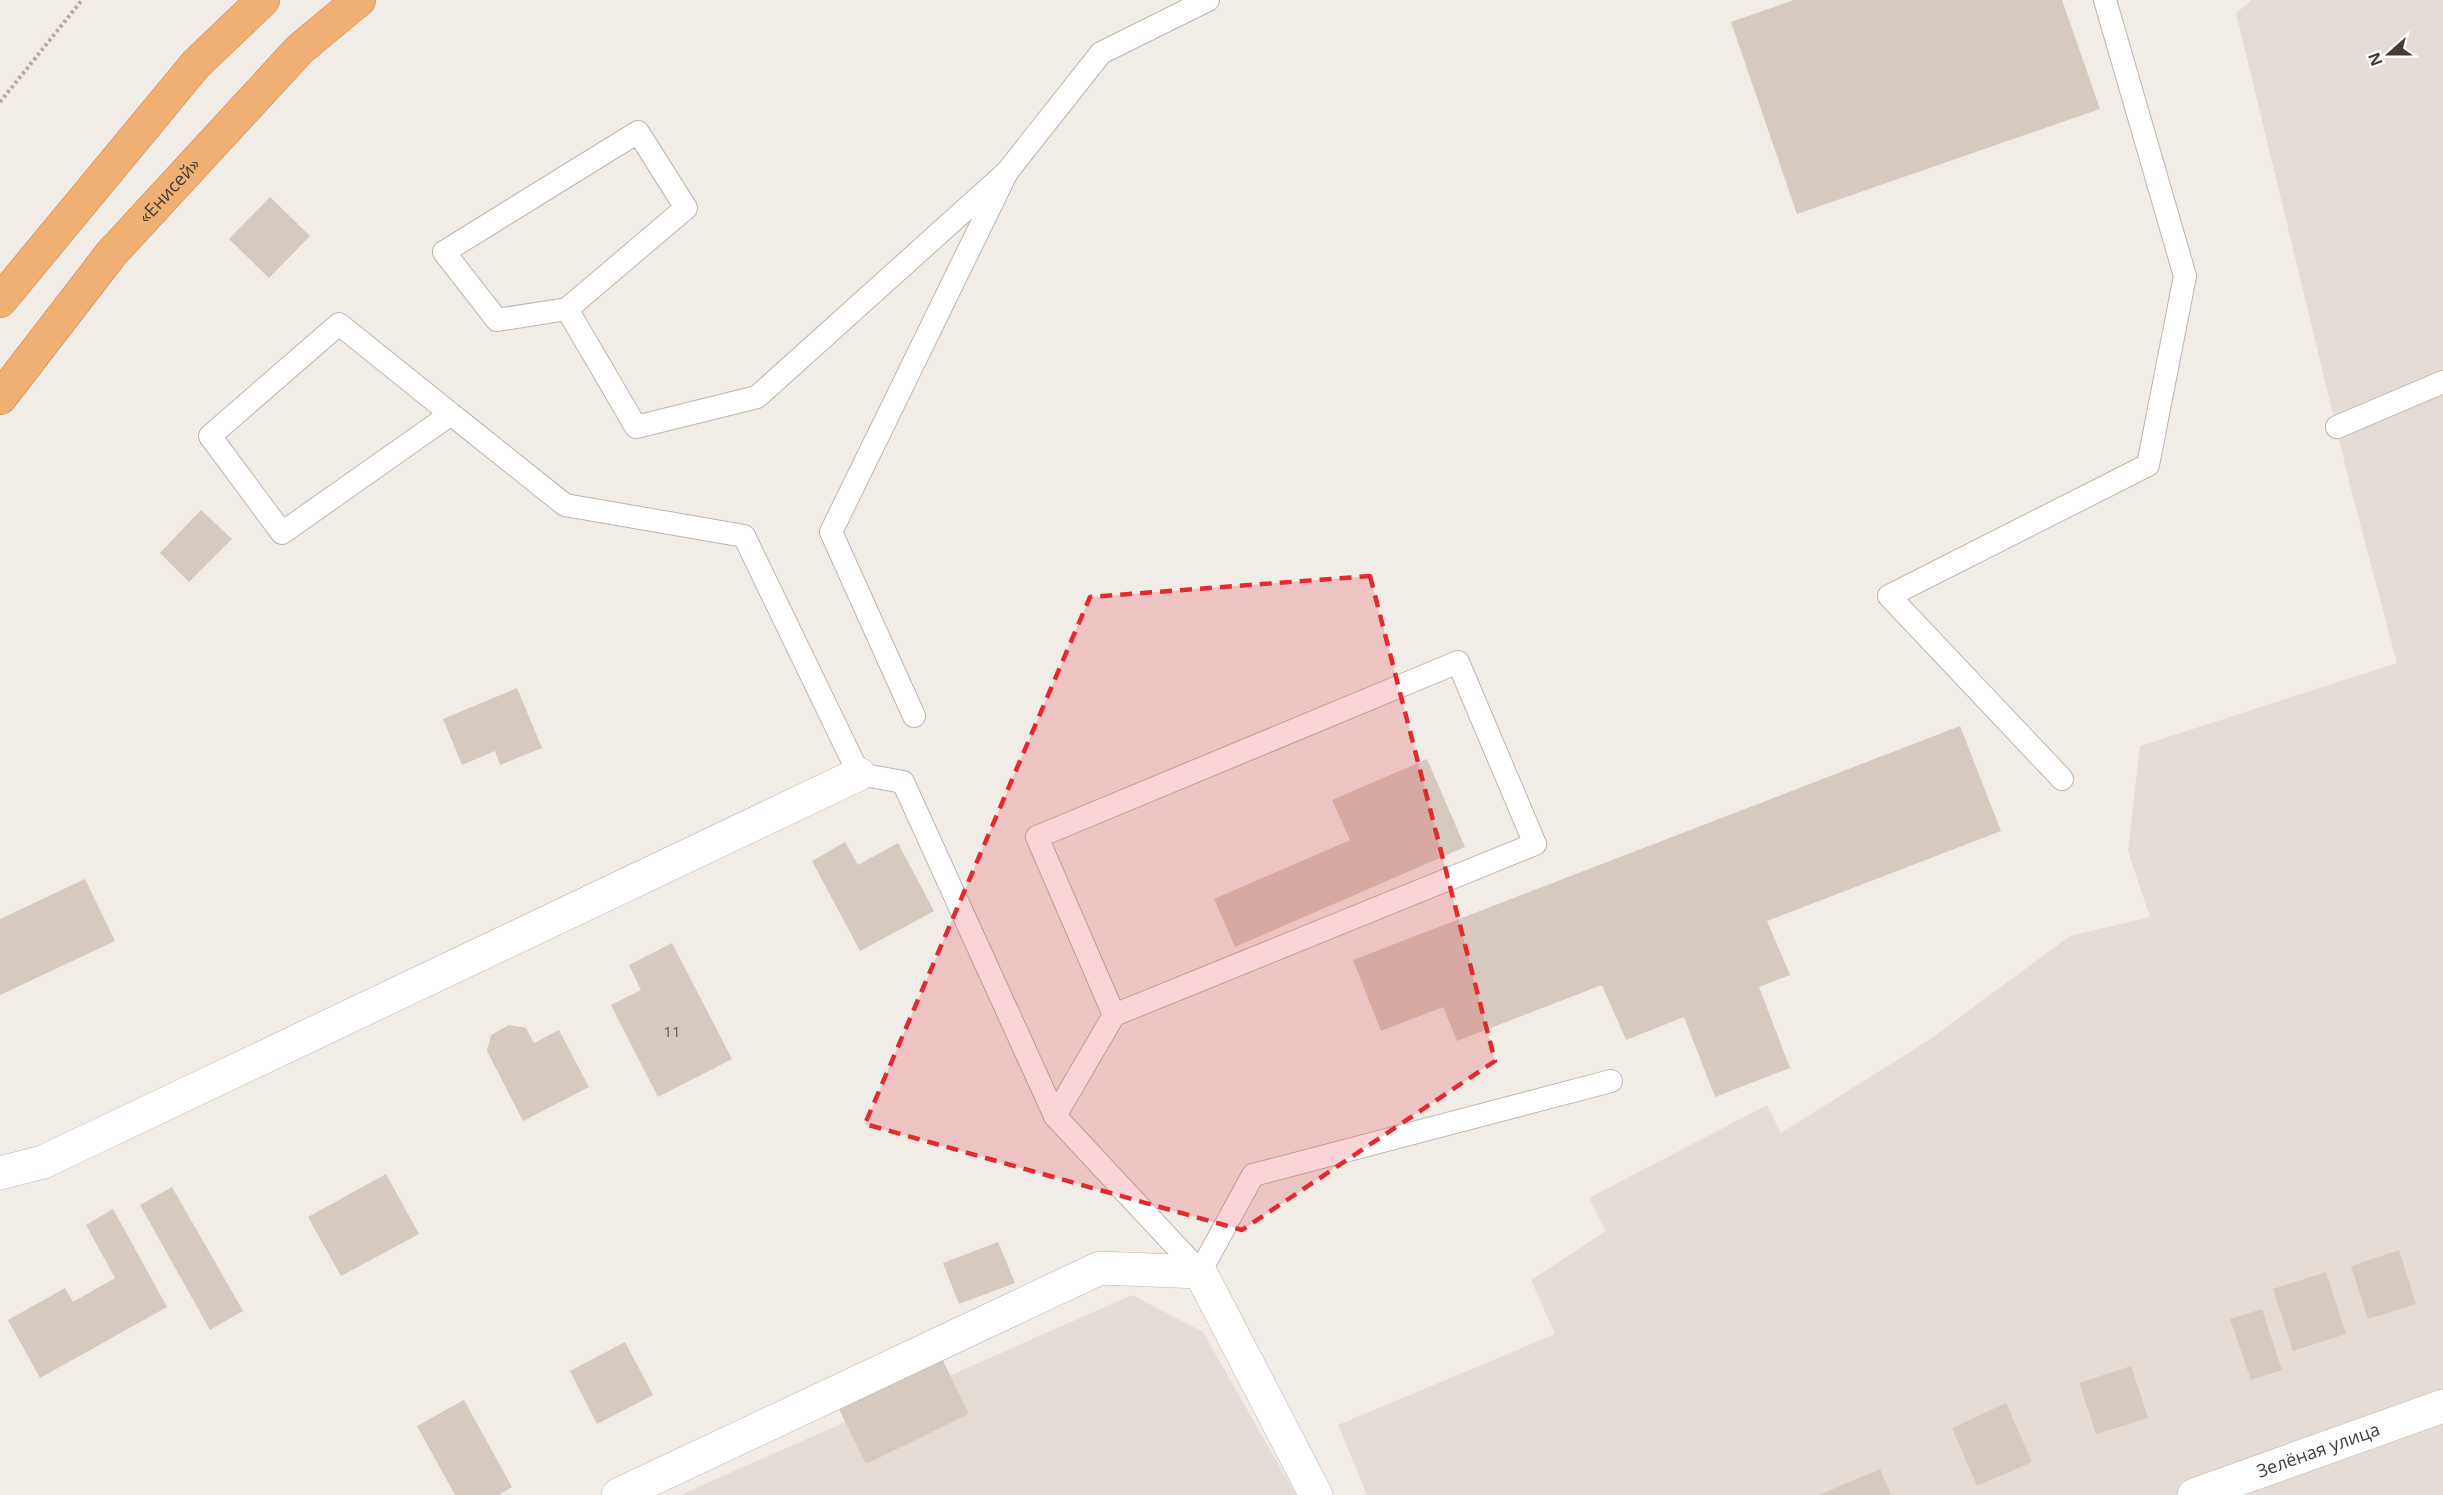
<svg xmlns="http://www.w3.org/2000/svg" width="2443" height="1495" font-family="'Open Sans',sans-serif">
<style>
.residential{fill:#e5ddd5}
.building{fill:#d5c9c0}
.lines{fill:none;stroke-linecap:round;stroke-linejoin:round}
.lane-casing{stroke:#bfb5ad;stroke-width:24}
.street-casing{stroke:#bfb5ad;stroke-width:34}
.highway-casing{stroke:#ce8144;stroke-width:34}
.path{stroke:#bcab9c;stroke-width:4;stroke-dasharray:3 3;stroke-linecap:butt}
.lane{stroke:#fff;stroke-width:22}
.street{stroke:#fff;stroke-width:33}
.highway{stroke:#f0af73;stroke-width:33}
.marked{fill:#e52930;fill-opacity:0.2;stroke:#e52930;stroke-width:4.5;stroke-dasharray:12 8;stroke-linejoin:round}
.labels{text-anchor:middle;stroke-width:6;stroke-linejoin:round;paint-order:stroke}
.number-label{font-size:15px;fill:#685f58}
.street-label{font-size:18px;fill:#433c36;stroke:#fff}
</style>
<rect width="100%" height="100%" fill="#f1ece6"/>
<g class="residential">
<path d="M2252 0H2443V1495H1367L1338 1425 1555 1334 1531 1280 1606 1231 1589 1198 1767 1105 1781 1133 1929 1040 2070 936 2150 917 2128 851 2140 746 2397 663 2353 497 2236 13Z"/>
<path d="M1132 1295 1203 1332 1296 1495H680Z"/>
</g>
<g class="building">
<path d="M1794 0H2062L2100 109 1797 214 1731 22Z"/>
<path d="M270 197 310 236 269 278 229 239Z"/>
<path d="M201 510 232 539 189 582 160 553Z"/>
<path d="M517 688 542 748 500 765 495 751 462 765 443 719Z"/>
<path d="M1960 726 2001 831 1767 921 1790 975 1759 987 1790 1068 1715 1097 1684 1017 1626 1040 1602 985 1457 1041 1443 1007 1381 1031 1353 960Z"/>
<path d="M1427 759 1465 847 1235 947 1214 899 1350 840 1332 800Z"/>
<path d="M845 842 858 865 898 843 934 911 860 951 812 861Z"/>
<path d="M85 879 115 941 0 995V919Z"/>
<path d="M672 943 732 1059 658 1097 611 1005 641 990 629 965Z"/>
<path d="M509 1025 526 1028 534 1043 559 1030 589 1087 523 1121 487 1051 491 1035Z"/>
<path d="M386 1174 419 1234 341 1276 308 1217Z"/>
<path d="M172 1187 243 1311 210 1330 140 1205Z"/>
<path d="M113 1209 167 1307 40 1378 8 1320 65 1288 73 1302 115 1278 86 1225Z"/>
<path d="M998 1242 1015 1283 959 1304 943 1263Z"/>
<path d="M2399 1250 2416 1304 2368 1319 2351 1266Z"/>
<path d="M2326 1272 2346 1334 2293 1351 2273 1289Z"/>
<path d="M2262 1309 2282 1370 2251 1380 2230 1319Z"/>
<path d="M625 1342 653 1395 597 1424 570 1371Z"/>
<path d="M942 1359 969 1414 866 1464 839 1409Z"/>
<path d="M2131 1366 2148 1418 2096 1434 2079 1383Z"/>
<path d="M464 1400 512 1487 498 1495H455L417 1426Z"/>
<path d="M2006 1403 2032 1462 1977 1486 1952 1428Z"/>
<path d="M1880 1469 1891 1495H1819Z"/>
</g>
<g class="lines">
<g class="lane-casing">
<g id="lane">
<path d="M567 309 497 320 444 252 638 132 686 208 567 309 636 427 757 397 1007 172"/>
<path d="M451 414 339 324 210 436 282 533 451 414 565 505 744 536 859 774 903 782 1055 1116 1200 1272 1253 1175 1611 1081"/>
<path d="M2337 427 2443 382"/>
<path d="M914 716 831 532 1007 172 1101 53 1208 0"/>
<path d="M2062 779 1889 596 2148 465 2185 276 2105 0"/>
<path d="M1055 1116 1114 1015 1535 844 1458 662 1037 837 1114 1015"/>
</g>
</g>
<g class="street-casing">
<g id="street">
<path d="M0 1173 43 1162 859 774"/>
<path d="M618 1495 1100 1268 1200 1272 1316 1495"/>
<path id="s1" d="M2194 1495 2443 1406"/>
</g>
</g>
<g class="highway-casing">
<g id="highway">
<path d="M0 301 196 64 263 0"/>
<path id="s2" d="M0 398 111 254 300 49 359 0"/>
</g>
</g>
<path class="path" d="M0 102 82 0"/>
<use href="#lane" class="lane"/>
<use href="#street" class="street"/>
<use href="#highway" class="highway"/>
</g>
<path class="marked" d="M1370 576 1495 1061 1242 1230 865 1124 1090 597Z"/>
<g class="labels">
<g class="number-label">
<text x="672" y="1037">11</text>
</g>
<g class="street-label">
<text dy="6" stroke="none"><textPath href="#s2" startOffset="268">«Енисей»</textPath></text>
<text dy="6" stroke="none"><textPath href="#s1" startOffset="132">Зелёная улица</textPath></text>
</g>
</g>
<g transform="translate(2389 54) rotate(249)" stroke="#ffffff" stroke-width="4.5" paint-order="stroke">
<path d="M0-4.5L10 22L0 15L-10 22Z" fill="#433c36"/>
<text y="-9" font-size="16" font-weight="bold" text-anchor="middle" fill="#433c36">N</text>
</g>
</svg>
